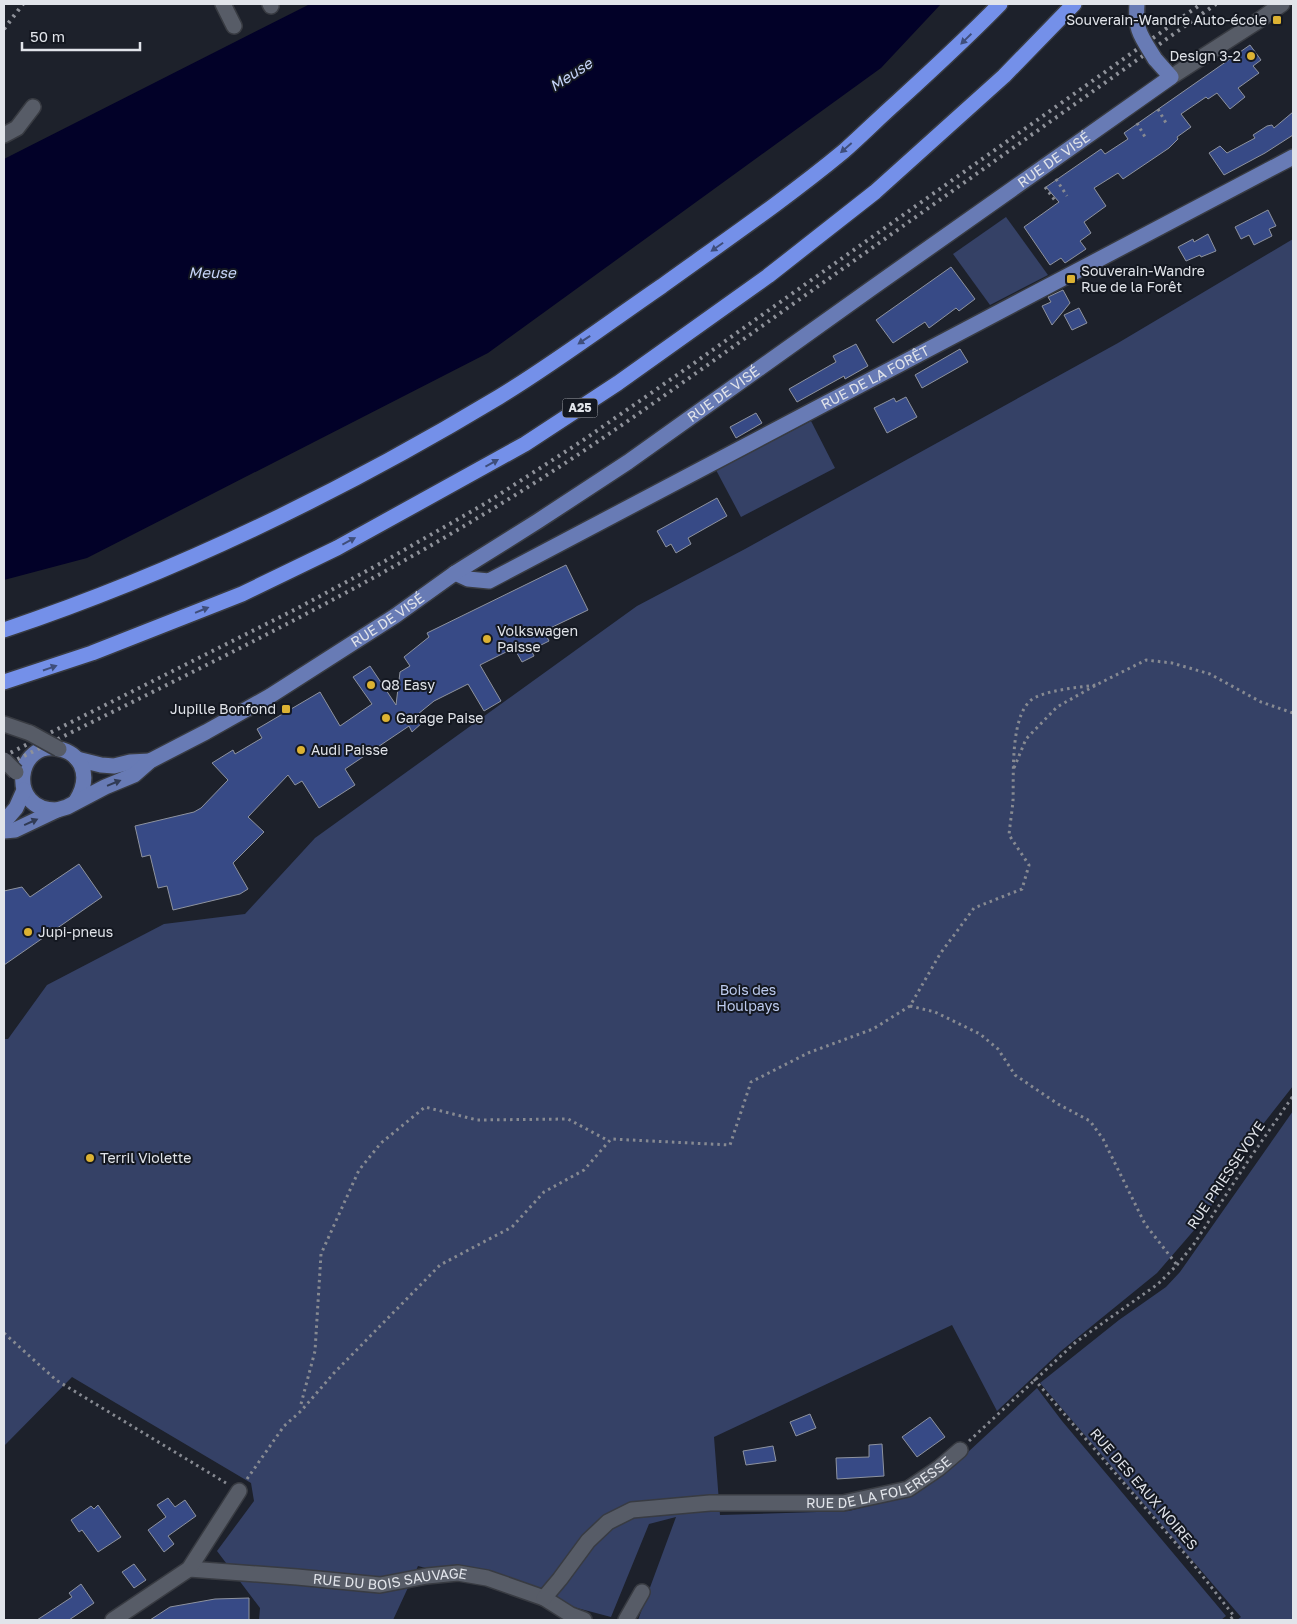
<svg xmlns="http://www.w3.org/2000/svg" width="1297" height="1624" font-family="'Golos Text',sans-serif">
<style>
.green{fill:#354166}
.water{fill:#020128}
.building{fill:#374a86;stroke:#8e939f}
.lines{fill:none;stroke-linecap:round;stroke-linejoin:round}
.minor-casing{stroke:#383b42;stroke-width:18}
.major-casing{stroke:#383b42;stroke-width:18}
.highway-casing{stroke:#383b42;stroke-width:18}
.path{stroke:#878a92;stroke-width:3;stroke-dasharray:2.5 4;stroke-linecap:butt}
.minor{stroke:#575c67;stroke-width:15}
.major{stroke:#687bb5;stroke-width:15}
.highway{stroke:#7490e9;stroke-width:15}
.rail{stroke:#8f929a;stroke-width:4;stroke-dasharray:2.5 5;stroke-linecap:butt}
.minor-bridge-casing{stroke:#383b42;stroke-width:18;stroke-linecap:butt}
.major-bridge-casing{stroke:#383b42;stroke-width:18;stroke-linecap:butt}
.minor-bridge{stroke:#575c67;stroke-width:15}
.major-bridge{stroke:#687bb5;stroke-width:15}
.oneway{fill:#3f4e7b}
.oneway2{fill:#313b55}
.poi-dot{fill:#dcb233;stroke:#141821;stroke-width:2}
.labels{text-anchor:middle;stroke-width:4;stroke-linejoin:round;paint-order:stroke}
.shield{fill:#141821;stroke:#a4a7ae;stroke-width:1}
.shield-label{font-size:12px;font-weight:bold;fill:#e1e4ea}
.poi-label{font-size:14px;fill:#e1e4ea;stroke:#141821;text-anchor:start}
.street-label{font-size:14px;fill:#e1e4ea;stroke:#141821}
.park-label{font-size:14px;fill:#bdcbef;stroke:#141821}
.water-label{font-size:15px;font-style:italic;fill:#c6d4f8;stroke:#141821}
</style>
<rect width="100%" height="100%" fill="#1d212b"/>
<g class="green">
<path d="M1006 217 1048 275 990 305 953 254Z"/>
<path d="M1293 239V1086L1253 1137 1202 1221 1157 1273 1061 1351 997 1411 952 1325 714 1437 720 1515 849 1511 912 1494 954 1465 1037 1388 1062 1421 1226 1616 1221 1620H638L676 1517 649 1524 611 1617 418 1566 393 1620H259L260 1608 217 1551 254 1501 251 1483 72 1377 4 1446V1039H8L47 985 164 924 245 914 315 838 637 606 745 549 1118 343Z"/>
<path d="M811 421 835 468 741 517 716 470Z"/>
<path d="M1293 1111V1620H1237L1241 1617 1040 1383 1119 1320 1166 1287 1180 1272Z"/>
</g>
<path class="water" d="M310 4H941L881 68 488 353 87 558 4 580V159Z"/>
<g class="building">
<path d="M1250 45 1261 60 1253 66 1259 73 1238 88 1245 97 1230 109 1217 93 1208 99 1206 97 1181 114 1191 127 1177 137 1178 139 1169 148 1123 179 1118 173 1094 188 1106 206 1084 222 1091 233 1080 241 1086 249 1065 263 1061 258 1050 265 1024 227 1059 202 1046 187 1101 149 1105 154 1128 139 1124 133Z"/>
<path d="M1293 112V135L1265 153 1224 175 1209 153 1220 146 1227 153 1255 138 1253 135 1267 126 1272 125 1274 128Z"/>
<path d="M1268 210 1276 226 1269 229 1272 236 1254 245 1249 235 1241 239 1235 227Z"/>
<path d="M1208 234 1216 251 1201 257 1200 255 1186 261 1178 247 1193 239 1194 242Z"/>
<path d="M951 267 975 299 959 311 956 308 929 328 925 322 893 343 876 320Z"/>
<path d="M1063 290 1070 303 1052 325 1042 306 1051 302 1048 297Z"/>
<path d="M1079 308 1087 323 1072 330 1064 315Z"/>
<path d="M856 344 868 366 845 379 844 376 797 402 789 389 836 362 833 356Z"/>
<path d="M960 349 968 362 922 388 915 375Z"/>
<path d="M906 397 917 417 887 433 874 408 894 398 896 402Z"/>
<path d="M756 413 762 423 736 438 730 427Z"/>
<path d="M717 498 727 516 688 538 691 544 676 553 671 544 666 547 657 531Z"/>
<path d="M566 565 588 610 544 631 549 641 531 650 534 656 522 662 514 648 480 665 501 701 484 711 468 684 434 701 418 714 423 722 412 732 409 726 345 769 355 785 319 808 302 781 295 785 288 775 248 817 264 832 233 863 248 889 240 894 173 910 167 886 158 888 150 855 142 857 135 826 194 812 201 808 228 780 212 763 233 750 235 754 262 738 257 729 320 692 340 726 372 704 353 677 370 666 396 705 400 672 410 666 404 657 429 637 427 633Z"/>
<path d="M79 864 102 897 4 965V891L22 887 30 897Z"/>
<path d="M810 1414 816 1428 796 1436 790 1422Z"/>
<path d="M930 1417 945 1437 917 1457 902 1437Z"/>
<path d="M882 1444 884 1476 837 1479 836 1458 869 1457V1445Z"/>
<path d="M773 1446 776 1461 746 1465 743 1451Z"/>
<path d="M168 1498 175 1507 185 1500 196 1516 168 1536 174 1544 164 1552 148 1530 166 1517 157 1505Z"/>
<path d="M98 1505 121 1537 98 1552 82 1530 79 1532 71 1520 91 1506 94 1509Z"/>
<path d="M134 1564 146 1580 134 1588 122 1572Z"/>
<path d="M81 1584 94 1603 69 1620H37L72 1597 69 1593Z"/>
<path d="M249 1598V1620H150L170 1607 215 1599Z"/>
</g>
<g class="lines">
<g class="minor-casing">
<g id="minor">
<path d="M223 4 234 26"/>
<path d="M270 4 271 6"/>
<path d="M1171 77 1255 23 1282 4"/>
<path d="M4 135 17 128 33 107"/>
<path d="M4 724 30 733"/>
<path id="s1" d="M189 1569 297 1577 380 1585 427 1576 458 1573 487 1578 544 1598 571 1615 584 1620"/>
<path id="s2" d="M544 1598 560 1579 588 1541 608 1522 632 1510 710 1503H843L908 1489 939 1468 960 1450"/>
<path d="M113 1620 189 1569 239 1491"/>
<path d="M626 1620 642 1592"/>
</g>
</g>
<g class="major-casing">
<g id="major">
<path id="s3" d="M455 573 468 579 489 581 1293 157"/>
<path d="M77 759 101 765 114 766 130 762 150 761"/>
<path d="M57 810C6 811 16 738 60 749 69 751 77 757 81 765 87 778 83 790 76 801"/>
<path d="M4 822 16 808 24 790"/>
<path id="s4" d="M4 831 15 830 57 810 67 807 105 787 134 775 150 761 206 732 270 696 395 616 455 573 538 521 628 462 872 288 1171 77 1155 59"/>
</g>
</g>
<g class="highway-casing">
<g id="highway">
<path d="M4 630C177 572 343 491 499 397 555 363 608 323 662 286 723 242 786 199 844 151 862 135 879 118 897 102 932 70 967 38 1000 4"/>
<path d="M4 682 92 653 242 594 337 548 525 444 618 383 768 276 875 192 1004 76 1074 4"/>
</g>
</g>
<g class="path">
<path d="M1158 109 1166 123"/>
<path d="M1137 123 1145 137"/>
<path d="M1056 179 1067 196"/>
<path d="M1045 187 1056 202"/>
<path d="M1014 768 1026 739 1057 707 1096 685 1146 660 1172 663 1210 674 1261 702 1293 713"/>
<path d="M910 1006 935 1012 980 1034 998 1049 1015 1075 1058 1104 1090 1121 1103 1139 1145 1224 1177 1265"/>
<path d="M4 1333 56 1380 226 1483"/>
<path d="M1034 1379 1186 1555 1234 1616 1229 1620"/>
<path d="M301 1404 315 1351 321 1254 359 1170 381 1143 425 1107 477 1120 568 1119 607 1140"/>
<path d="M969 1441 1076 1342 1158 1284 1177 1265 1194 1244 1248 1161 1293 1096"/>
<path d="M247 1479 284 1426 301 1411 334 1373 440 1265 512 1227 544 1192 584 1170 611 1139 730 1145 751 1082 808 1053 873 1029 910 1006 940 954 974 908 1022 889 1029 865 1009 835C1010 824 1012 812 1013 801 1014 776 1009 709 1036 697 1054 689 1076 688 1096 685"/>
</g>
<use href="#minor" class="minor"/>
<use href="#major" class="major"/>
<use href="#highway" class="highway"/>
<g class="rail">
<path d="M4 29 23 4"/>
<path d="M4 756 298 608 385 561 486 503 582 441 690 366 1201 4"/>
<path d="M4 766C167 684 333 606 489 511 594 448 693 375 793 304 934 204 1075 104 1216 4"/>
</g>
<g class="minor-bridge-casing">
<g id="minor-bridge">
<path d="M30 733 59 749"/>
<path d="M4 760 16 772"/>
</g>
</g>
<g class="major-bridge-casing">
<path id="major-bridge" d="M1137 4C1135 31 1141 36 1155 59"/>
</g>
<use href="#minor-bridge" class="minor-bridge"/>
<use href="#major-bridge" class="major-bridge"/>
</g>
<defs><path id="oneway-solid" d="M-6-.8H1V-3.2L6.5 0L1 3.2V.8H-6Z" transform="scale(1.25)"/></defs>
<g class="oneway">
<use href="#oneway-solid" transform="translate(966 39) rotate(136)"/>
<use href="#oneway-solid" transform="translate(846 148) rotate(139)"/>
<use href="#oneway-solid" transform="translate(717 247) rotate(145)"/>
<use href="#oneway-solid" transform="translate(584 340) rotate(146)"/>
<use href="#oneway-solid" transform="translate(492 463) rotate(-29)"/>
<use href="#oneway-solid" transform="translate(349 541) rotate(-28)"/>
<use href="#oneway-solid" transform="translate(202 610) rotate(-22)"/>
<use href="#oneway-solid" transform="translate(50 668) rotate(-19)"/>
</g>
<g class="oneway2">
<use href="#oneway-solid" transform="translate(114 783) rotate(-22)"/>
<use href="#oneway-solid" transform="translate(31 822) rotate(-24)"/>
</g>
<g class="poi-dot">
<rect x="1272" y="15" width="10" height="10" rx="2.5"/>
<circle cx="1251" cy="56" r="5"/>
<rect x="1066" y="274" width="10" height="10" rx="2.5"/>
<circle cx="487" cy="639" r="5"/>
<circle cx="371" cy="685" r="5"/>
<rect x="281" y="704" width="10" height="10" rx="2.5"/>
<circle cx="386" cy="718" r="5"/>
<circle cx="301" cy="750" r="5"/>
<circle cx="28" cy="932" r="5"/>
<circle cx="90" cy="1158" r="5"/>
</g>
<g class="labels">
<rect class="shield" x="562.5" y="398.5" width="35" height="19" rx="4"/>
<g class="shield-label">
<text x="580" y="412">A25</text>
</g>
<g class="poi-label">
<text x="1267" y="25" text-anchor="end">Souverain-Wandre Auto-école</text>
<text x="1241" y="61" text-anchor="end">Design 3-2</text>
<text x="1081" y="276">Souverain-Wandre<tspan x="1081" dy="16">Rue de la Forêt</tspan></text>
<text x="497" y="636">Volkswagen<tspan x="497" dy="16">Paisse</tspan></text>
<text x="381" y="690">Q8 Easy</text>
<text x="276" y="714" text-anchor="end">Jupille Bonfond</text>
<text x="396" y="723">Garage Paise</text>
<text x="311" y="755">Audi Paisse</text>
<text x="38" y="937">Jupi-pneus</text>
<text x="100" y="1163">Terril Violette</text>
</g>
<g class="street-label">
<text dy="5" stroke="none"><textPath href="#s4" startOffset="1250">RUE DE VISÉ</textPath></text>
<text dy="5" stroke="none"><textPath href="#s3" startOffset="472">RUE DE LA FORÊT</textPath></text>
<text dy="5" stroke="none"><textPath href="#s4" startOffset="845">RUE DE VISÉ</textPath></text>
<text dy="5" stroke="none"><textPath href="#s4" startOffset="440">RUE DE VISÉ</textPath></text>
<text transform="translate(1226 1175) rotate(-56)" y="5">RUE PRIESSEVOYE</text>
<text dy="5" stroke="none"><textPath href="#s2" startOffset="378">RUE DE LA FOLERESSE</textPath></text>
<text transform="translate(1144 1489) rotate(49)" y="5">RUE DES EAUX NOIRES</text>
<text dy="5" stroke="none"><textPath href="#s1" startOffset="202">RUE DU BOIS SAUVAGE</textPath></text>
</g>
<g class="park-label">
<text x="748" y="995">Bois des<tspan x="748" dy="16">Houlpays</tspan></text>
</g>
<g class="water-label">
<text transform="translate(571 75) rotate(-33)" y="5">Meuse</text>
<text x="212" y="278">Meuse</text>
</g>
</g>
<rect width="1297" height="1624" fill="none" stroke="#e1e4ea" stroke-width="10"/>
<path d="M22 42v8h118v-8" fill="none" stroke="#e1e4ea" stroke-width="2.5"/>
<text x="30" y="42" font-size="15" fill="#e1e4ea" stroke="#141821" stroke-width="4" paint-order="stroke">50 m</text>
</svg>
